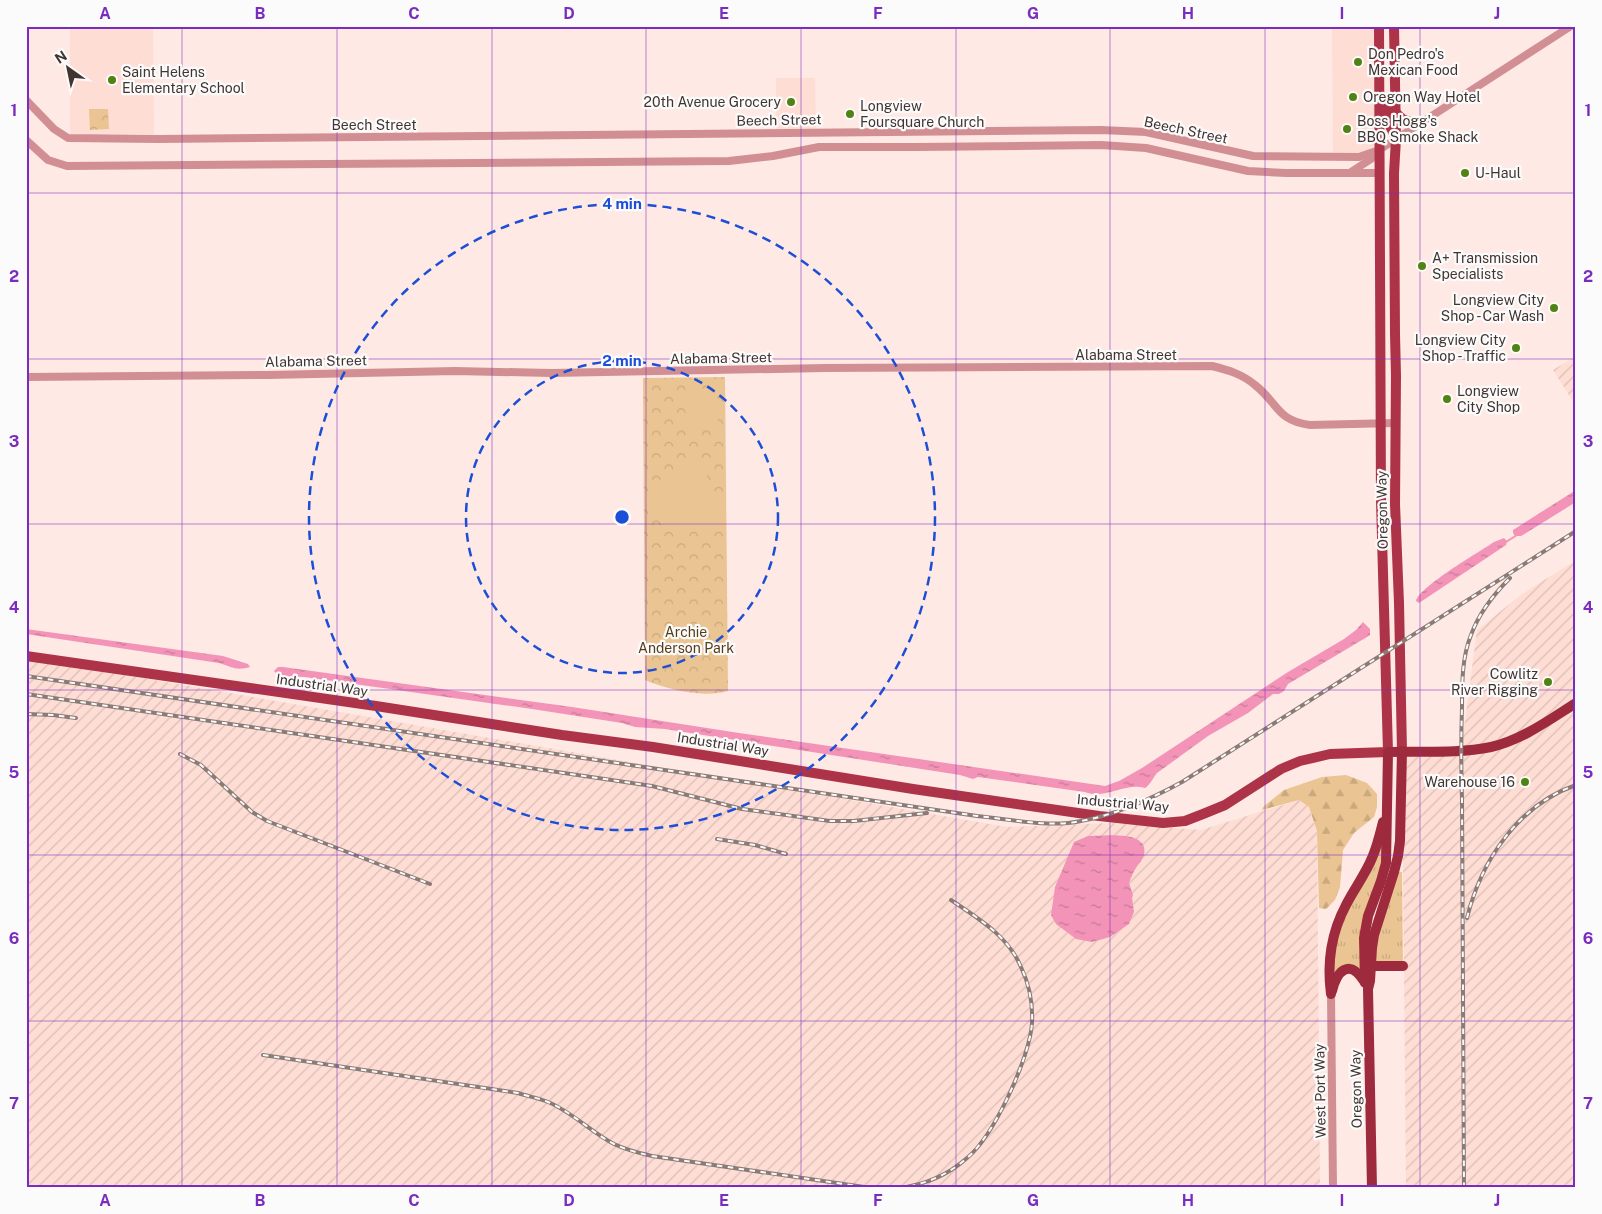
<svg xmlns="http://www.w3.org/2000/svg" width="1602" height="1214" font-family="'Public Sans',sans-serif">
<style>
.built{fill:#feddd4}
.industrial{fill:url(#industrial-furrows)}
.grass{fill:url(#grass-tufts)}
.forest{fill:url(#forest-firs)}
.park{fill:url(#park-crowns)}
.pitch{fill:#eac493}
.water{fill:url(#water-ripples)}
.lines{fill:none;stroke-linecap:round;stroke-linejoin:round}
.stream{stroke:#f393b8;stroke-width:2}
.tertiary{stroke:#d28f93;stroke-width:8}
.primary{stroke:#ad3448;stroke-width:10}
.trunk{stroke:#9e2a3e;stroke-width:10}
.rail-casing{stroke:#8b7b77;stroke-width:4}
.rail{stroke:#fbfbfb;stroke-width:2;stroke-dasharray:5.5;stroke-linecap:butt}
.grid{fill:none;stroke:#7b2cbf;stroke-width:1;stroke-opacity:0.55}
.ring{fill:none;stroke:#1d4ed8;stroke-width:2.5;stroke-dasharray:9 6}
.poi-dot{fill:#518214;stroke:#fbfbfb;stroke-width:2}
.labels{text-anchor:middle;stroke-width:4.5;stroke-linejoin:round;paint-order:stroke}
.poi-label{font-size:14px;fill:#413431;stroke:#fbfbfb;text-anchor:start}
.street-label{font-size:14px;fill:#413431;stroke:#fbfbfb}
.park-label{font-size:14px;fill:#563d1a;stroke:#fbfbfb}
.centre{fill:#1d4ed8;stroke:#fbfbfb;stroke-width:2.5}
.ring-label{font-size:15px;text-anchor:middle;font-weight:bold;fill:#1d4ed8;stroke:#fbfbfb;stroke-width:4.5;stroke-linejoin:round;paint-order:stroke}
.neatline{fill:none;stroke:#7b2cbf;stroke-width:2}
.grid-label{font-size:16px;text-anchor:middle;font-weight:bold;fill:#7b2cbf}
</style>
<defs>
<pattern id="industrial-furrows" width="10" height="10" patternUnits="userSpaceOnUse" patternTransform="scale(1.25)"><rect width="10" height="10" fill="#feddd4"/><path d="M-1 1l2-2M0 10L10 0M9 11l2-2" fill="none" stroke="#dbbeb6"/></pattern>
<pattern id="grass-tufts" width="24" height="20" patternUnits="userSpaceOnUse" patternTransform="scale(1.25)"><rect width="24" height="20" fill="#eac493"/><path d="M3 7l-1-3M5 7V3M7 7l1-3M15 17l-1-3M17 17v-4M19 17l1-3" fill="none" stroke="#caa97f"/></pattern>
<pattern id="forest-firs" width="22" height="20" patternUnits="userSpaceOnUse" patternTransform="scale(1.25)"><rect width="22" height="20" fill="#eac493"/><path d="M5 1l3.5 6h-7zM16 11l3.5 6h-7z" fill="#caa97f"/></pattern>
<pattern id="park-crowns" width="20" height="18" patternUnits="userSpaceOnUse" patternTransform="scale(1.25)"><rect width="20" height="18" fill="#eac493"/><path d="M2 6a3 3 0 1 1 6 0M12 15a3 3 0 1 1 6 0" fill="none" stroke="#caa97f"/></pattern>
<pattern id="water-ripples" width="26" height="14" patternUnits="userSpaceOnUse" patternTransform="scale(1.25)"><rect width="26" height="14" fill="#f393b8"/><path d="M2 4q2-2 4 0t4 0M15 11q2-2 4 0t4 0" fill="none" stroke="#c67996"/></pattern>
</defs>
<rect width="100%" height="100%" fill="#fee9e4"/>
<g class="built">
<path d="M70 26H153L154 134H70Z"/>
<path d="M1332 26H1375L1376 145 1363 153H1333Z"/>
<path d="M776 78H815L816 129H776Z"/>
</g>
<g class="industrial">
<path d="M1576 356V406L1553 370Z"/>
<path d="M1576 560V1188H1406L1402 751H1461L1477 630 1521 595Z"/>
<path d="M26 658 1007 827 1112 823 1201 830 1299 800 1309 807 1317 831 1320 1188H26Z"/>
</g>
<g class="grass">
<path d="M1387 809V848L1368 916 1364 970 1329 979 1330 961 1351 896Z"/>
<path d="M1394 872H1402L1403 966H1371Z"/>
</g>
<path class="forest" d="M1346 775 1367 783 1377 794V807L1374 817 1354 833 1343 850 1340 887 1335 900 1326 909 1319 908 1317 831 1309 807 1299 800 1262 810 1263 807 1284 790 1322 777Z"/>
<g class="park">
<path d="M89 109H108L109 129 90 130Z"/>
<path d="M725 377 728 691C702 698 669 690 645 680L643 378Z"/>
</g>
<g class="pitch">
<path d="M717 388 718 425H686L685 389Z"/>
<path d="M690 461 701 464 725 515C721 518 718 523 713 525 696 535 655 523 647 504 646 501 646 496 646 492Z"/>
</g>
<g class="water">
<path d="M1576 490V502L1521 536H1515L1513 533V530Z"/>
<path d="M1504 538 1507 541 1506 545 1419 603 1416 601C1420 586 1478 553 1494 542Z"/>
<path d="M1363 622 1370 629V635L1367 637 1288 684 1284 691 1279 694H1273L1248 713 1208 736 1157 773C1153 778 1150 785 1145 788 1126 782 1104 800 1085 792L978 777 973 779 960 775 665 729 635 727 622 723 532 709 305 677 279 676 274 671 278 667H283L572 707 739 733 1105 786 1119 781 1142 768 1288 672 1344 639 1356 630Z"/>
<path d="M26 629 223 656 248 664 250 667C236 671 232 667 219 663L26 634Z"/>
<path d="M1088 836C1103 836 1150 829 1144 855 1142 861 1139 863 1136 868 1133 872 1131 878 1129 883L1133 895 1132 898 1134 912 1129 924 1110 937 1092 942 1076 939 1056 924 1051 915 1055 887 1074 842Z"/>
</g>
<g class="lines">
<path class="stream" d="M1506 542 1517 535"/>
<g class="tertiary">
<path d="M26 100 54 129 68 138 159 139 1101 130 1146 132 1253 156 1359 157 1379 150 1571 26"/>
<path d="M26 140 48 160 67 166 729 161 773 156 819 147H918L1101 145 1146 148 1248 171 1286 173H1380"/>
<path d="M1351 172 1371 159 1377 152"/>
<path d="M26 377 268 375 455 371 551 373 825 368 1212 366C1228 370 1242 374 1255 385 1278 403 1277 421 1310 425L1396 423"/>
<path d="M1331 994 1333 1188"/>
</g>
<g class="primary">
<path d="M1394 26 1396 139 1394 173 1395 334 1396 376 1395 504 1399 603 1402 751"/>
<path d="M1379 94 1386 101 1387 120 1395 136"/>
<path d="M1395 111C1402 121 1408 122 1420 123"/>
<path d="M26 656 376 706 562 735 653 747 913 789 1099 816 1163 823 1185 821 1203 814 1225 805 1281 769 1300 761 1330 754 1388 752 1381 501 1379 26"/>
</g>
<g class="trunk">
<path d="M1371 966H1403"/>
<path d="M1365 983 1364 938 1368 916 1381 881 1386 863 1388 752C1422 751 1457 754 1491 747 1522 740 1549 720 1576 703"/>
<path d="M1332 991C1337 971 1349 958 1364 981"/>
<path d="M1331 994C1327 964 1331 933 1346 905 1354 889 1365 875 1372 858 1377 847 1380 834 1383 822"/>
<path d="M1372 1188 1368 989 1370 981 1372 948 1374 935 1394 872 1398 856 1400 841 1402 751"/>
</g>
<g class="rail-casing">
<g id="rail">
<path d="M26 676 977 816C1009 819 1049 828 1081 821 1115 815 1151 799 1182 782L1576 531"/>
<path d="M26 694 652 786 742 809 830 821H854L927 813"/>
<path d="M26 714 53 715 76 718"/>
<path d="M180 754 201 765 252 812 267 821 430 884"/>
<path d="M717 839 755 845 786 854"/>
<path d="M1467 918C1481 861 1518 805 1576 785"/>
<path d="M263 1055 518 1093C527 1096 538 1098 548 1102 572 1112 591 1132 614 1144 626 1150 639 1153 652 1156L871 1188"/>
<path d="M899 1188C924 1185 948 1175 967 1158 994 1136 1030 1057 1032 1023 1033 1005 1029 984 1021 967 1008 936 979 919 951 900"/>
<path d="M1464 1188 1462 799C1461 768 1461 738 1462 707 1462 683 1462 657 1471 635 1479 613 1494 594 1510 578"/>
</g>
</g>
<use href="#rail" class="rail"/>
</g>
<path class="grid" d="M182 26V1188M337 26V1188M492 26V1188M646 26V1188M801 26V1188M956 26V1188M1110 26V1188M1265 26V1188M1420 26V1188M26 193H1576M26 359H1576M26 524H1576M26 690H1576M26 855H1576M26 1021H1576"/>
<g class="ring">
<circle cx="622" cy="517" r="156"/>
<circle cx="622" cy="517" r="313"/>
</g>
<g class="poi-dot">
<circle cx="1358" cy="62" r="5"/>
<circle cx="112" cy="80" r="5"/>
<circle cx="1353" cy="97" r="5"/>
<circle cx="791" cy="102" r="5"/>
<circle cx="850" cy="114" r="5"/>
<circle cx="1347" cy="129" r="5"/>
<circle cx="1465" cy="173" r="5"/>
<circle cx="1422" cy="266" r="5"/>
<circle cx="1554" cy="308" r="5"/>
<circle cx="1516" cy="348" r="5"/>
<circle cx="1447" cy="399" r="5"/>
<circle cx="1548" cy="682" r="5"/>
<circle cx="1525" cy="782" r="5"/>
</g>
<g class="labels">
<g class="poi-label">
<text x="1368" y="59">Don Pedro's<tspan x="1368" dy="16">Mexican Food</tspan></text>
<text x="122" y="77">Saint Helens<tspan x="122" dy="16">Elementary School</tspan></text>
<text x="1363" y="102">Oregon Way Hotel</text>
<text x="781" y="107" text-anchor="end">20th Avenue Grocery</text>
<text x="860" y="111">Longview<tspan x="860" dy="16">Foursquare Church</tspan></text>
<text x="1357" y="126">Boss Hogg's<tspan x="1357" dy="16">BBQ Smoke Shack</tspan></text>
<text x="1475" y="178">U-Haul</text>
<text x="1432" y="263">A+ Transmission<tspan x="1432" dy="16">Specialists</tspan></text>
<text x="1544" y="305" text-anchor="end">Longview City<tspan x="1544" dy="16">Shop - Car Wash</tspan></text>
<text x="1506" y="345" text-anchor="end">Longview City<tspan x="1506" dy="16">Shop - Traffic</tspan></text>
<text x="1457" y="396">Longview<tspan x="1457" dy="16">City Shop</tspan></text>
<text x="1538" y="679" text-anchor="end">Cowlitz<tspan x="1538" dy="16">River Rigging</tspan></text>
<text x="1515" y="787" text-anchor="end">Warehouse 16</text>
</g>
<g class="street-label">
<text transform="translate(779 120) rotate(-1)" y="5">Beech Street</text>
<text x="374" y="130">Beech Street</text>
<text transform="translate(1186 130) rotate(12)" y="5">Beech Street</text>
<text x="1126" y="360">Alabama Street</text>
<text transform="translate(721 358) rotate(-1)" y="5">Alabama Street</text>
<text transform="translate(316 361) rotate(-1)" y="5">Alabama Street</text>
<text transform="translate(1382 510) rotate(-91)" y="5">Oregon Way</text>
<text transform="translate(322 685) rotate(8)" y="5">Industrial Way</text>
<text transform="translate(723 744) rotate(9)" y="5">Industrial Way</text>
<text transform="translate(1123 803) rotate(5)" y="5">Industrial Way</text>
<text transform="translate(1356 1089) rotate(-91)" y="5">Oregon Way</text>
<text transform="translate(1320 1091) rotate(-91)" y="5">West Port Way</text>
</g>
<g class="park-label">
<text x="686" y="637">Archie<tspan x="686" dy="16">Anderson Park</tspan></text>
</g>
</g>
<circle cx="622" cy="517" r="8" class="centre"/>
<g class="ring-label">
<text x="622" y="209">4 min</text>
<text x="622" y="366">2 min</text>
</g>
<rect width="1602" height="1214" fill="none" stroke="#fbfbfb" stroke-width="55"/>
<g transform="translate(68 68) rotate(327)" stroke="#fbfbfb" stroke-width="4" paint-order="stroke">
<path d="M0-4L9 19L0 12L-9 19Z" fill="#413431"/>
<text y="-8" font-size="14" font-weight="bold" text-anchor="middle" fill="#413431">N</text>
</g>
<rect x="28" y="28" width="1546" height="1158" class="neatline"/>
<g class="grid-label">
<text x="105" y="19">A</text>
<text x="260" y="19">B</text>
<text x="414" y="19">C</text>
<text x="569" y="19">D</text>
<text x="724" y="19">E</text>
<text x="878" y="19">F</text>
<text x="1033" y="19">G</text>
<text x="1188" y="19">H</text>
<text x="1342" y="19">I</text>
<text x="1497" y="19">J</text>
<text x="14" y="116">1</text>
<text x="1588" y="116">1</text>
<text x="14" y="282">2</text>
<text x="1588" y="282">2</text>
<text x="14" y="447">3</text>
<text x="1588" y="447">3</text>
<text x="14" y="613">4</text>
<text x="1588" y="613">4</text>
<text x="14" y="778">5</text>
<text x="1588" y="778">5</text>
<text x="14" y="944">6</text>
<text x="1588" y="944">6</text>
<text x="14" y="1109">7</text>
<text x="1588" y="1109">7</text>
<text x="105" y="1206">A</text>
<text x="260" y="1206">B</text>
<text x="414" y="1206">C</text>
<text x="569" y="1206">D</text>
<text x="724" y="1206">E</text>
<text x="878" y="1206">F</text>
<text x="1033" y="1206">G</text>
<text x="1188" y="1206">H</text>
<text x="1342" y="1206">I</text>
<text x="1497" y="1206">J</text>
</g>
</svg>
